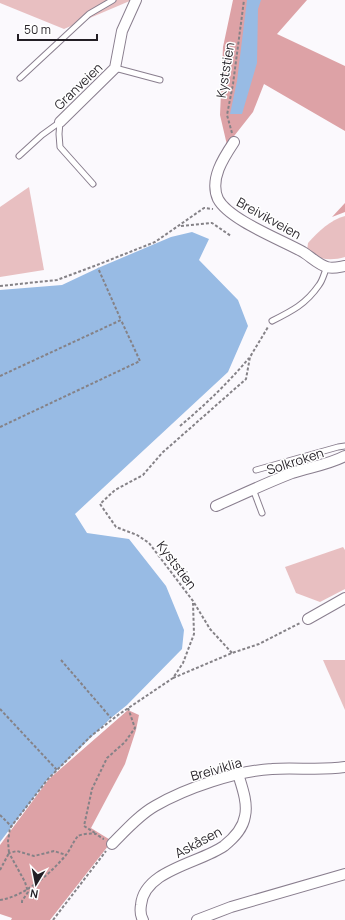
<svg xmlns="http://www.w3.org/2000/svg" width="345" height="920" font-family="Manrope,sans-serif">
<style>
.green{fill:#e8bfc1}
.forest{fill:#dda2a6}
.water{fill:#98bbe4}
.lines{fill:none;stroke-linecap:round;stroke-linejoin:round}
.service-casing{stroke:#897e8e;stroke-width:7}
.minor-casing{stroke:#897e8e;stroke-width:12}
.path{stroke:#858287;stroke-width:2;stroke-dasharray:3 2;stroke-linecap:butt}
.service{stroke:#fff;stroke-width:5}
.minor{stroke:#fff;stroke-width:10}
.labels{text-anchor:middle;stroke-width:3;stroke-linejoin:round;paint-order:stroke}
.street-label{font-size:13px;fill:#231f25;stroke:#fff}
</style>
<rect width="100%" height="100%" fill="#fbf9fd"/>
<g class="green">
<path d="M0 0H132L64 29 0 3Z"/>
<path d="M29 187 44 270 0 277V207Z"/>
<path d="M345 216V257C331 261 319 260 307 251L308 243C319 231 330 220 345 216Z"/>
<path d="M343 547 345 550V589L320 602 296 593 285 567Z"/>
<path d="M323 660H345V710Z"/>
</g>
<g class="forest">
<path d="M233 0H307L277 34 345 66V131L264 84 253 112 227 145 220 115 223 47Z"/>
<path d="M345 203V212L332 217Z"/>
<path d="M128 710 139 715 136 730 125 764 91 828 112 841 50 920H11L12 918 0 914V845L49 779Z"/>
</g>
<g class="water">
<path d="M247 0H261L258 9 257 63 242 114H230L237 81Z"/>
<path d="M192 232 209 239 199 260 238 300 248 326 228 372 75 514 87 533 129 539 166 586 184 630 182 649 127 705 111 718 48 779 0 842V290L62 285 98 268 171 237Z"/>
</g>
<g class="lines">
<g class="service-casing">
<g id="service">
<path d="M115 68 160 80"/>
<path d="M20 78 89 14 113 0"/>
<path d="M60 122 59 134 60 147 93 184"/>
<path d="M19 156 42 135 60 122"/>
<path d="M272 321C292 311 306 304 319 285 323 280 324 273 327 267"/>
<path d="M256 470 338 447 345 446"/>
<path d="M253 489 262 513"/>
</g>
</g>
<g class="minor-casing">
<g id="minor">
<path d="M60 122 115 68 122 31 136 0"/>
<path d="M234 142C224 157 209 179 218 199 229 220 282 240 303 252 311 257 319 265 327 267 332 269 339 267 345 266"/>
<path d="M216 506C241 495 266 483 292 473 310 467 328 465 345 456"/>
<path d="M308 619 345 598"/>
<path d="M112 844C125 831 139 815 155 806 186 788 236 771 272 769 296 767 320 771 345 767"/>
<path d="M143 920C140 915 140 911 141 905 144 870 200 863 224 846 234 838 243 829 245 816 248 803 242 787 238 774"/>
<path d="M197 920 231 907 345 874"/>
</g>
</g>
<g class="path">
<path d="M232 133 227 115 233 84 244 0"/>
<path d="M181 226 212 223 231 236"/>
<path d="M0 286 57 280 97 265 155 242 204 208 213 209"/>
<path d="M0 376 121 320 98 268"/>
<path d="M180 426C205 405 228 383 249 358"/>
<path d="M0 427 140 361 121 320"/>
<path d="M232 653 210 629 193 601 149 543 137 535 116 527 100 504 115 490 143 475 162 453 246 379 250 357 268 327"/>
<path d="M61 660 111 718"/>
<path d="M173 678 232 653 259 644 300 623"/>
<path d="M0 709 57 770"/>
<path d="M0 815 12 827"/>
<path d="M95 833 84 826 92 789 107 758 125 742 135 728 128 708"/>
<path d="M0 870 9 853 8 841 10 828 48 779 91 736 118 715 173 678 183 663 194 634 193 603"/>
<path d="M0 900C25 896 50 874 66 855 70 850 74 840 78 836 81 834 92 833 96 834 98 835 101 838 104 839"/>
<path d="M22 903V901L28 892 25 882 9 853 17 851 34 856 54 851 66 855"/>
<path d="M53 920 106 851"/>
</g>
<use href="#service" class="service"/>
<use href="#minor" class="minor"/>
</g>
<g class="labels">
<g class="street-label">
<text transform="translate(225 70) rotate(-81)" y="5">Kyststien</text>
<text transform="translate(78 86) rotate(-44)" y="5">Granveien</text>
<text transform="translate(269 218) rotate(29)" y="5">Breivikveien</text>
<text transform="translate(295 461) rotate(-18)" y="5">Solkroken</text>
<text transform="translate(177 565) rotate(53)" y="5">Kyststien</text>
<text transform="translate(216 769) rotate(-16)" y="5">Breiviklia</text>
<text transform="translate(198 842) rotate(-28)" y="5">Askåsen</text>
</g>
</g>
<g transform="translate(36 884) rotate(190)" stroke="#ffffff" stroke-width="3" paint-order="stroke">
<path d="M0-3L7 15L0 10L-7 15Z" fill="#231f25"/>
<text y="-6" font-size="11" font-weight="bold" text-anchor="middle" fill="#231f25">N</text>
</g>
<path d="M18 34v6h79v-6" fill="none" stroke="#231f25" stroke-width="2"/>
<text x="24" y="34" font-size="12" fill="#231f25" stroke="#ffffff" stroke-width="3" paint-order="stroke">50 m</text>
</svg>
